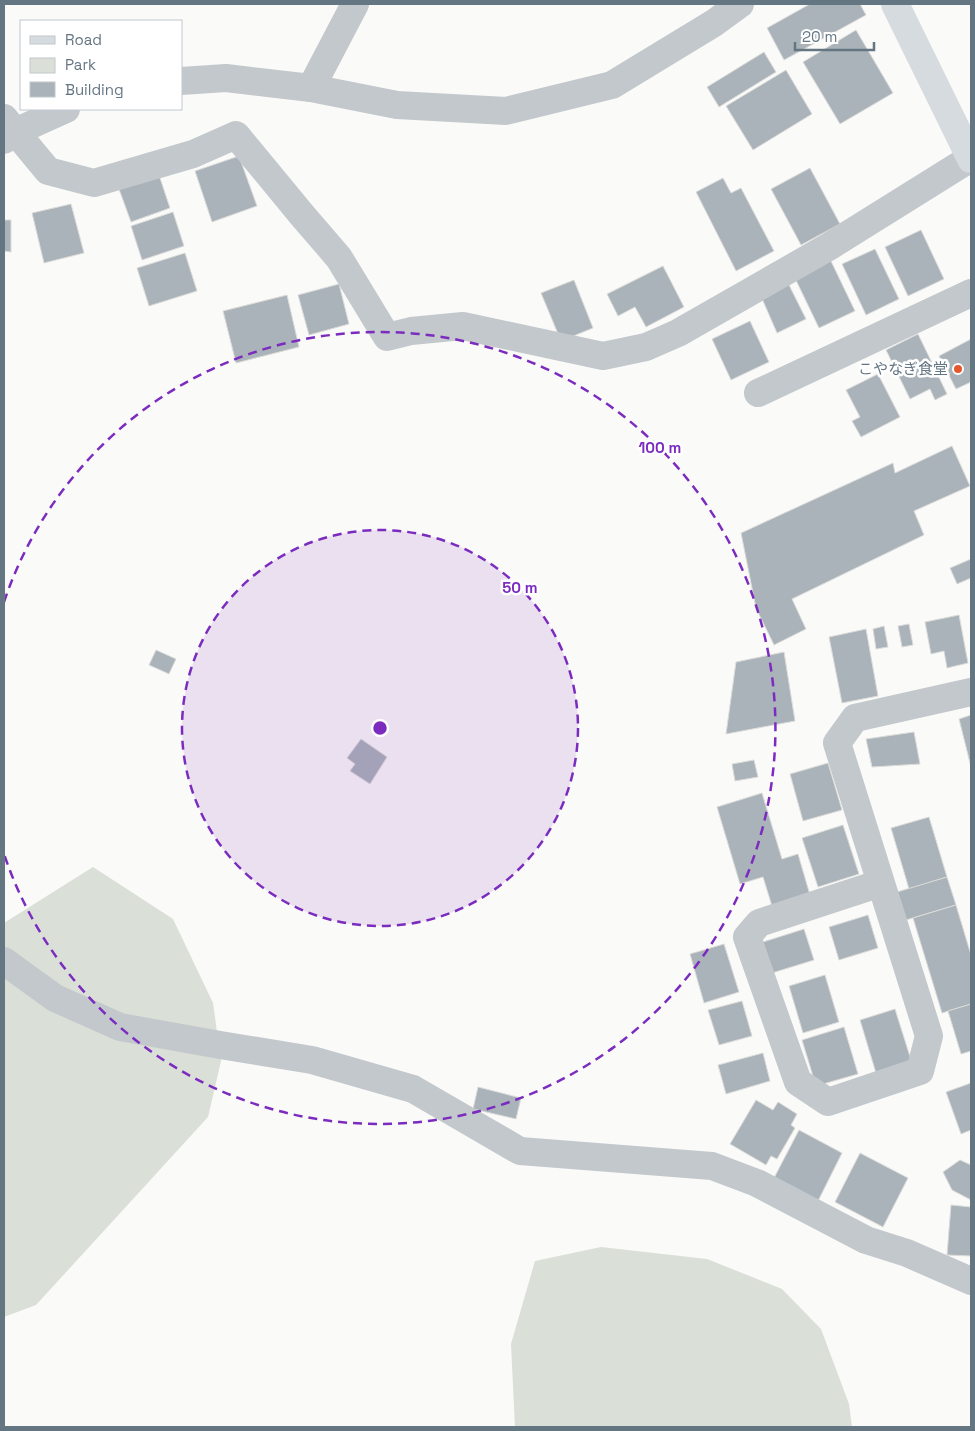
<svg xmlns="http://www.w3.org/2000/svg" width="975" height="1431" font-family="'Space Grotesk','Noto Sans JP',sans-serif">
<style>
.green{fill:#dadfd7}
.building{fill:#aab3b9;stroke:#dcdcda}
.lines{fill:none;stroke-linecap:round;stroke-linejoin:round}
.minor{stroke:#c3c8cc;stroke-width:28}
.tertiary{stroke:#c3c8cc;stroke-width:28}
.primary{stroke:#d6dbdf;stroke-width:28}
.ring{fill:none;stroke:#7b2cbf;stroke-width:2.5;stroke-dasharray:9 6}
.poi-dot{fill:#e4572e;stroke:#fff;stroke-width:2}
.labels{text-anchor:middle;stroke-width:5;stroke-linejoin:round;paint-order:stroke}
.poi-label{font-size:15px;fill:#657683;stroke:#fff;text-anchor:end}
.centre{fill:#7b2cbf;stroke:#fff;stroke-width:2.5}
.ring-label{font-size:15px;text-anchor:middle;font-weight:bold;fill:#7b2cbf;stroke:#fff;stroke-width:5;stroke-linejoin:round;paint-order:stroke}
</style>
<rect width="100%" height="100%" fill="#fafaf8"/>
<g class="green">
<path d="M93 867 173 919 213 1003 221 1061 208 1117 36 1305 4 1317V923Z"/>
<path d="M601 1247 707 1259 782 1289 821 1329 849 1404 852 1427H515L511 1344 535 1261Z"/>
</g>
<g class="building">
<path d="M810 4H860L866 15 784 60 767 28Z"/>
<path d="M856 30 893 93 840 124 803 62Z"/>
<path d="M764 52 776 72 719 107 707 87Z"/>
<path d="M786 70 812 114 753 150 726 106Z"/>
<path d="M239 156 257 206 212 222 195 171Z"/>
<path d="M810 168 840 224 801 245 771 189Z"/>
<path d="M159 175 170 208 131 222 119 189Z"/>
<path d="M723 178 731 193 741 188 774 251 736 271 696 192Z"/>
<path d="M71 204 84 253 44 263 32 213Z"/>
<path d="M173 212 184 246 142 260 131 226Z"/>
<path d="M4 220H11V252L4 251Z"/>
<path d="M921 230 944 279 908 296 885 247Z"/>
<path d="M875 249 899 299 866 315 842 264Z"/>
<path d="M185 253 197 291 149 306 137 268Z"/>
<path d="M829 257 855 311 819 328 793 274Z"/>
<path d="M663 266 684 307 646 327 635 307 618 316 607 294Z"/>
<path d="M574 280 593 328 561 341 541 293Z"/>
<path d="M787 281 806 319 777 333 760 294Z"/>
<path d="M339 284 349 324 309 335 298 295Z"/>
<path d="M287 295 299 347 236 363 223 311Z"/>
<path d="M750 321 769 362 731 380 712 339Z"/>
<path d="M918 334 947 394 935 400 930 389 910 399 886 350Z"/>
<path d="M971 339V382L956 389 939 356Z"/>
<path d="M878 374 900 417 861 437 852 421 860 417 846 390Z"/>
<path d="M952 446 970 486 914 511 924 535 792 599 806 629 774 645 756 608 741 533 893 463 895 473Z"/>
<path d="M971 559V578L957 584 950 568Z"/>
<path d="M959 615 968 663 947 668 944 651 931 654 925 622Z"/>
<path d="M909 624 913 645 902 647 898 626Z"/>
<path d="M884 626 888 647 876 649 873 629Z"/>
<path d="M866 629 878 696 842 703 829 637Z"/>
<path d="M156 650 176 659 169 674 149 665Z"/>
<path d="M784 652 795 721 726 734 736 662Z"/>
<path d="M971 715V767L959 719Z"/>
<path d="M914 732 920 764 872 767 866 739Z"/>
<path d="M361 739 387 757 370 784 350 771 355 764 347 758Z"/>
<path d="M754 760 758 777 735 781 732 764Z"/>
<path d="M828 763 842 810 803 821 790 774Z"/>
<path d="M762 793 782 859 798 854 810 895 772 906 763 877 740 884 717 807Z"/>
<path d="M929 817 947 877 909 889 891 828Z"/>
<path d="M843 825 859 874 818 887 802 838Z"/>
<path d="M947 877 956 905 906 920 897 892Z"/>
<path d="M956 905 971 955V1004L942 1013 913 918Z"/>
<path d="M868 915 878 948 839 960 829 927Z"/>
<path d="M804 929 814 960 772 973 763 942Z"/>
<path d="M724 944 739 992 704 1003 690 954Z"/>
<path d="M825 975 839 1022 803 1033 789 986Z"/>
<path d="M742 1001 752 1036 719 1045 708 1010Z"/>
<path d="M971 1004V1051L961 1054 948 1011Z"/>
<path d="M895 1009 912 1063 876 1073 860 1020Z"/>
<path d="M844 1027 858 1074 816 1086 802 1040Z"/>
<path d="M763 1053 770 1081 726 1094 718 1065Z"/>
<path d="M971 1083V1130L961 1134 946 1092Z"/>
<path d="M478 1087 521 1098 516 1119 473 1109Z"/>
<path d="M756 1100 773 1110 778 1102 797 1114 791 1125 795 1128 777 1159 771 1156 766 1165 730 1144Z"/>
<path d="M799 1130 842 1153 818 1201 774 1178Z"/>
<path d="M860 1153 908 1178 883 1227 835 1202Z"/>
<path d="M960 1160 971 1165V1200L952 1190 943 1172Z"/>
<path d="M951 1205 971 1207V1256L947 1255Z"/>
</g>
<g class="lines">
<g class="minor">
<path d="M311 88 355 4"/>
<path d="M4 118 48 171 94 183 193 154 236 135 302 215 339 258 387 337 411 331 463 326 603 356 646 347 678 333 830 246 971 158"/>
<path d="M758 393 971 293"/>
<path d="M881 883 759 923 747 937 798 1082 828 1102 920 1071 929 1036 837 743 855 718 971 692"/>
<path d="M4 961 55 998 120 1027 220 1045 312 1060 413 1089 520 1151 712 1166 757 1183 866 1240 907 1253 971 1281"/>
</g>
<g class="tertiary">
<path d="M181 81 226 78 311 88 397 105 506 111 612 85 714 23 740 4"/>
<path d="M4 140 15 132 66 109"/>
</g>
<path class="primary" d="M895 4 971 159"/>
</g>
<circle cx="380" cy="728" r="198" fill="#7b2cbf" fill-opacity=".12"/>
<g class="ring">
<circle cx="380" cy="728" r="198"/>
<path d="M4 602A396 396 0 1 1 4 854"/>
</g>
<circle class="poi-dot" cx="958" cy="369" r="5"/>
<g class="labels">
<g class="poi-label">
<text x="948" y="374">こやなぎ食堂</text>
</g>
</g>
<circle cx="380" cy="728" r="8" class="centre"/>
<g class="ring-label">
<text x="660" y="453">100 m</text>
<text x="520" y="593">50 m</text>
</g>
<rect width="975" height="1431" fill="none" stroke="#657683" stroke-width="10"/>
<rect x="20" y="20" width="162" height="90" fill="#ffffff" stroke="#c1c8cd"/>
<rect x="30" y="36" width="25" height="8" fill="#d6dbdf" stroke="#c1c8cd"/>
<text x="65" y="45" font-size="15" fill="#657683">Road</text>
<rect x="30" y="58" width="25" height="15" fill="#dadfd7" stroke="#c1c8cd"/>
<text x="65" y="70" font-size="15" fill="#657683">Park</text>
<rect x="30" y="82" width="25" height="15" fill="#aab3b9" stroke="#c1c8cd"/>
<text x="65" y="95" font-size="15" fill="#657683">Building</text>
<path d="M795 42v8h79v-8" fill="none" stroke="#657683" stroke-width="2.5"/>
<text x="802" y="42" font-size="15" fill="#657683" stroke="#ffffff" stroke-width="4" paint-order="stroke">20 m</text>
</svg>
